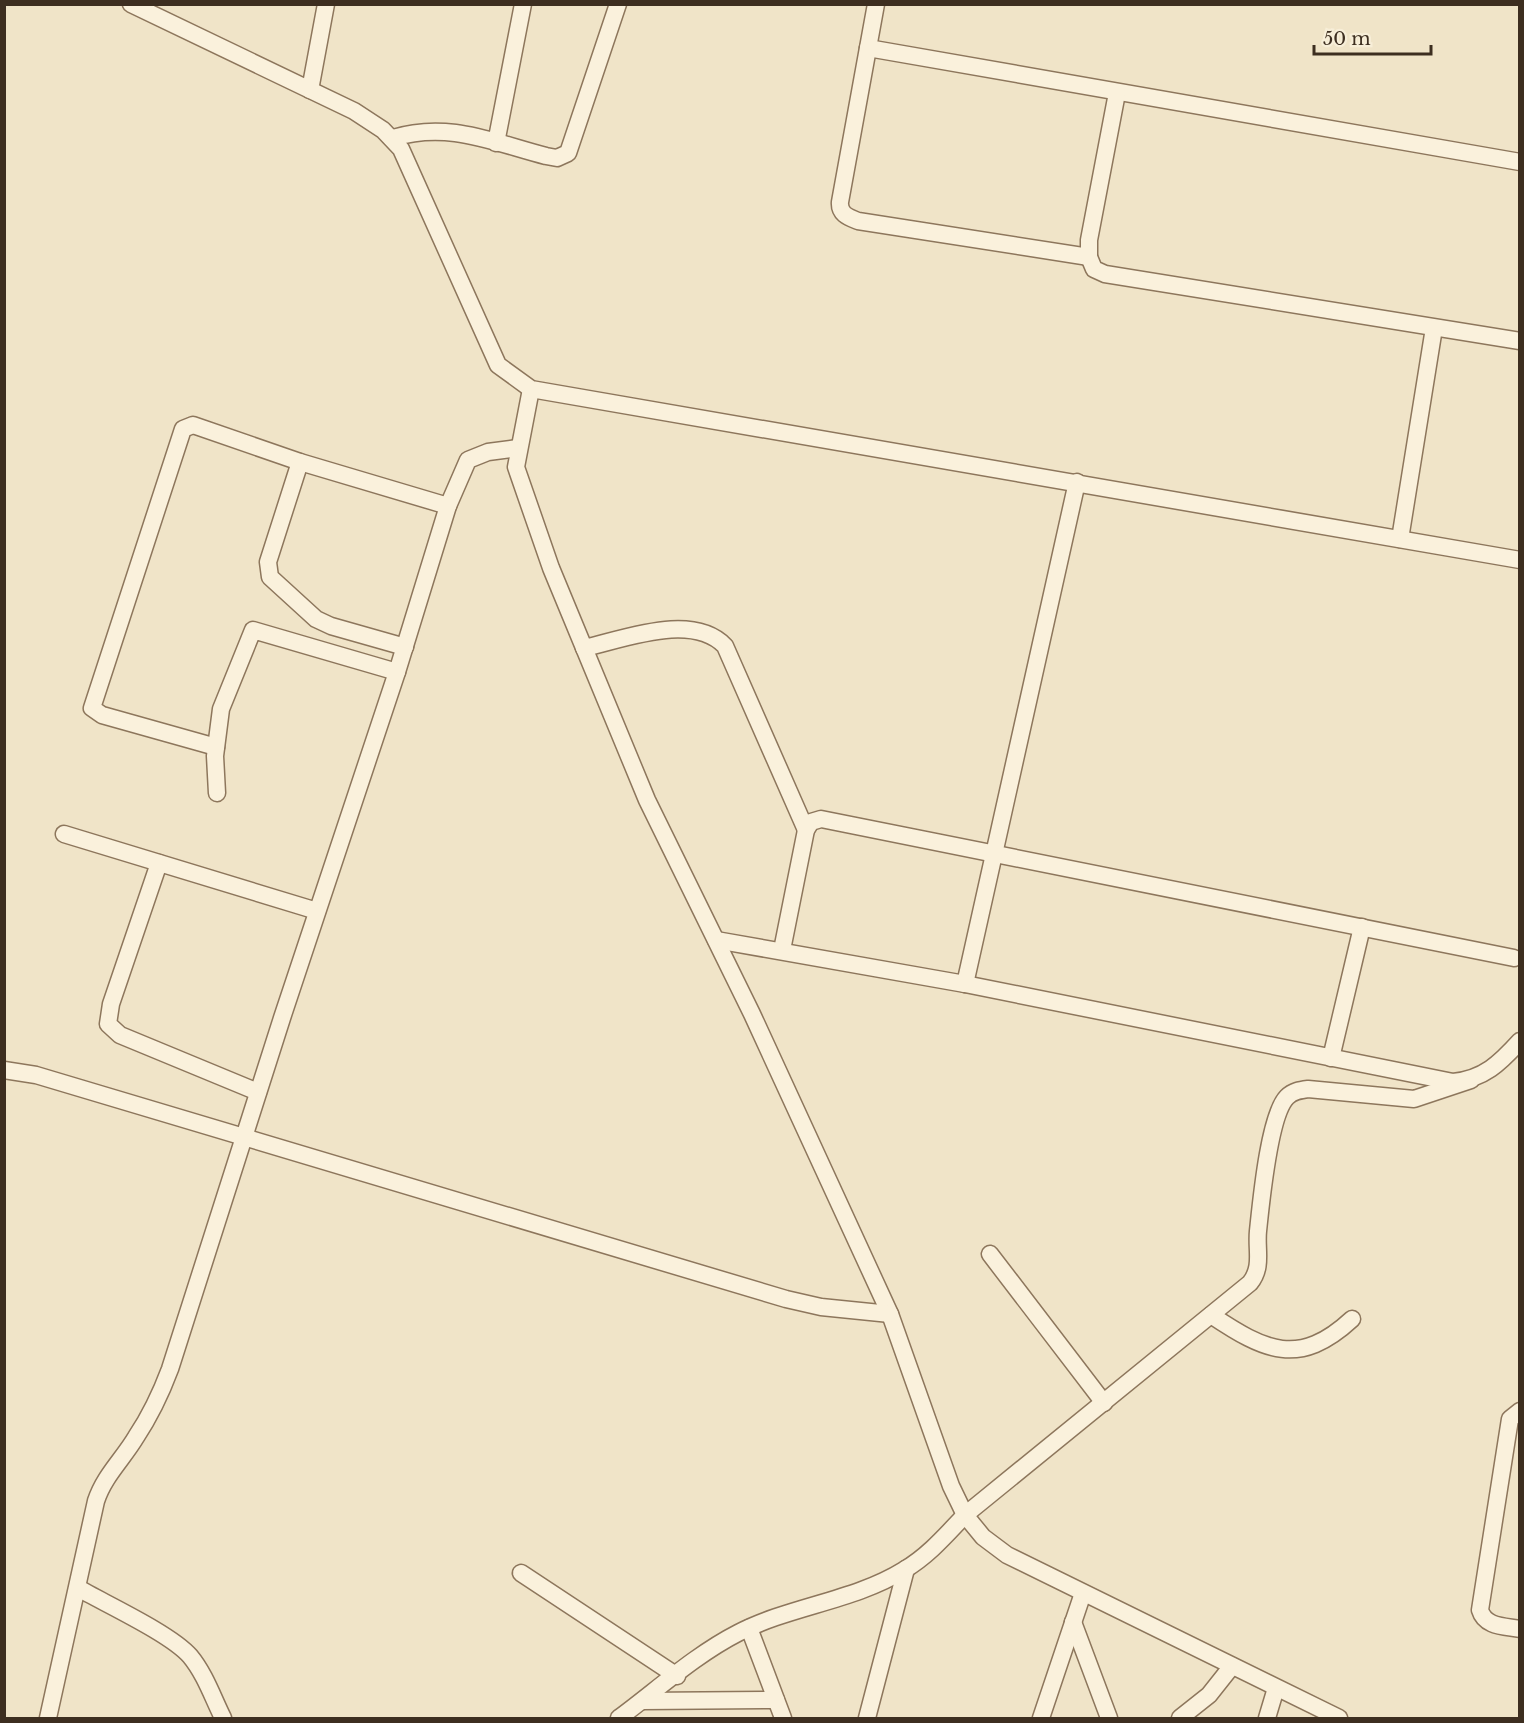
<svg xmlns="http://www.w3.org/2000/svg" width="1524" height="1723" font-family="'Libre Baskerville',serif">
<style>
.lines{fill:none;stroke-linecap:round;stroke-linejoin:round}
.minor-casing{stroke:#8d765c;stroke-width:19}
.minor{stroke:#faf1dc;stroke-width:16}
</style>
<rect width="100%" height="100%" fill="#f0e4c8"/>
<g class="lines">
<g class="minor-casing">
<g id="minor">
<path d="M131 4 354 111 383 130 401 149 498 365 531 389 1520 560"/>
<path d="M876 4 840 202C839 214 848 217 858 221L1089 257"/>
<path d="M868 48 1520 162"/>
<path d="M310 90 326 4"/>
<path d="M1117 93 1089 240V257L1094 269 1105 274 1520 341"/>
<path d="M393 138C448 121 492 142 546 156L557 158 568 153 618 4"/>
<path d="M496 143 523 4"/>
<path d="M531 389 516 467 551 568 647 800 752 1014 890 1314 951 1486 965 1515 983 1537 1007 1555 1339 1718"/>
<path d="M300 462 268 562 270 577 316 619 331 626 405 647"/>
<path d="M1400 539 1434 328"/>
<path d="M584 648C625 639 692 612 725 646L806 830"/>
<path d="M216 747 102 715 92 708 183 429 193 425 300 462 448 506"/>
<path d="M217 793 215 756 221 709 253 630 397 672"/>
<path d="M64 834 317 911"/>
<path d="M159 863 111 1004 108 1024 120 1035 258 1092"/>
<path d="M716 940 965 984 1453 1082C1484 1079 1500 1063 1520 1041"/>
<path d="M782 950 806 830 811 822 821 819 1514 958"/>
<path d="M965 984 1077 482"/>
<path d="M1331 1058 1362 927"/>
<path d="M4 1070 36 1075 786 1299 821 1307 890 1314"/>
<path d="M990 1254 1104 1403"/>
<path d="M1211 1315C1265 1351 1299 1368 1352 1319"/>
<path d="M1520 1411 1510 1419 1480 1610C1485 1627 1504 1626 1520 1629"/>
<path d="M521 1573 677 1676"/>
<path d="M78 1588C106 1604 171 1634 190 1656 205 1674 213 1698 223 1718"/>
<path d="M1073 1622 1109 1718"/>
<path d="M749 1628 783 1718"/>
<path d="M642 1701 776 1700"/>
<path d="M48 1718 96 1501C104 1476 123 1459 136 1437 150 1416 161 1393 170 1369L282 1018 397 672 448 506 468 460 488 452 518 448"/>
<path d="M619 1718C657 1690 695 1655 738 1633 790 1606 854 1601 904 1570 928 1556 946 1535 965 1515L1250 1283C1263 1267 1256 1250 1258 1231 1261 1203 1269 1115 1287 1097 1293 1091 1300 1090 1308 1089L1414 1099 1471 1080"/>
<path d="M867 1718 906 1569"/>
<path d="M1041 1718 1083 1593"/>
<path d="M1180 1718 1209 1695 1232 1666"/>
<path d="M1267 1718 1276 1688"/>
</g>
</g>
<use href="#minor" class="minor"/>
</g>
<rect width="1524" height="1723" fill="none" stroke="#3d2e20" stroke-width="12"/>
<path d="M1314 45v9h117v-9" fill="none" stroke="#3d2e20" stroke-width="3"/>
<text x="1323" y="45" font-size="18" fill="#3d2e20" stroke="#f7eed8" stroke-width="4.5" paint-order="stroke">50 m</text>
</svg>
